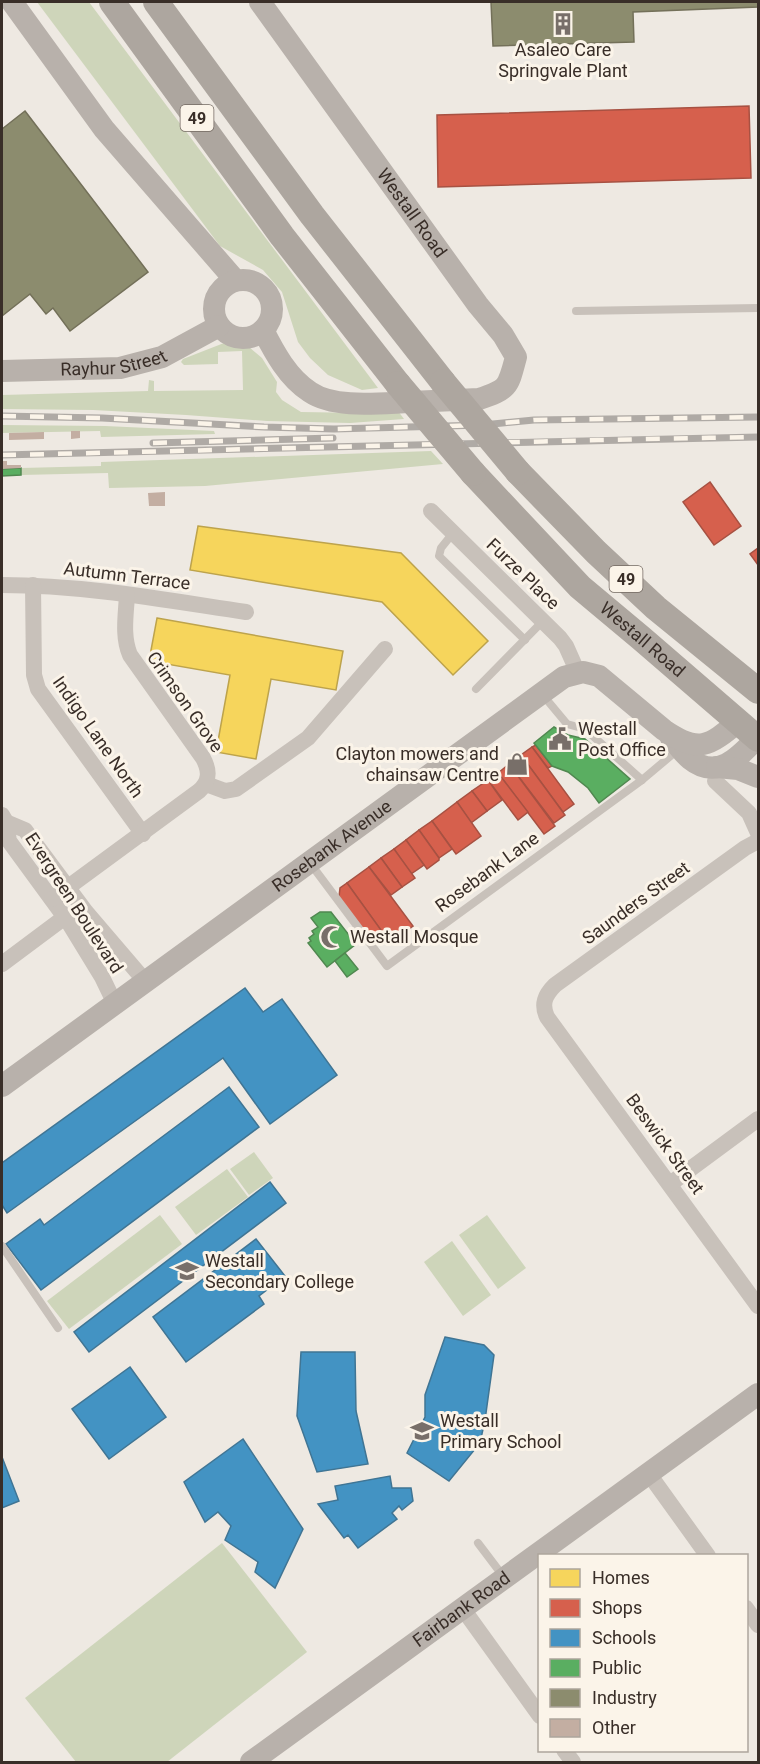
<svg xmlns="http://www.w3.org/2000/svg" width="760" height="1764" font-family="Roboto,sans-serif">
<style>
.green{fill:#ced5ba}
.homes{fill:#f6d55c;stroke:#bda34c;stroke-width:1.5}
.shops{fill:#d6604d;stroke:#a75142;stroke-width:1.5}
.schools{fill:#4393c3;stroke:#407594;stroke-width:1.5}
.public{fill:#5aae61;stroke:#508850;stroke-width:1.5}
.industry{fill:#8c8c6e;stroke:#737059;stroke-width:1.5}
.building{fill:#c3aea2}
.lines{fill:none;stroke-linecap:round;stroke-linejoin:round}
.lane{stroke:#c8c1ba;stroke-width:8}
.street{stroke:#c8c1ba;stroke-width:16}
.secondary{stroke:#b8b1ab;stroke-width:22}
.primary{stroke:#ada69f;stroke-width:26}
.rail-casing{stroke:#afaaa5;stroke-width:7}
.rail{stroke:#fbf4e9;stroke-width:4.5;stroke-dasharray:14;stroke-linecap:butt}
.primary-bridge{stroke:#ada69f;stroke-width:26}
.labels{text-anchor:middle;stroke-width:6;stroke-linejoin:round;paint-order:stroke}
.shield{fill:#fbf4e9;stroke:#736962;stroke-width:1.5}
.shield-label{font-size:16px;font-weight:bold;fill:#392e28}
.poi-label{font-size:18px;fill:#392e28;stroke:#fbf4e9;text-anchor:start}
.street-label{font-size:18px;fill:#392e28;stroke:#fbf4e9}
</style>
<rect width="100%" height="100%" fill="#eee9e2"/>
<g class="green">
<path d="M37 2H89L378 388 362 390 328 375 310 358 298 342 282 292 263 270 220 246Z"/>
<path d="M236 341 249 347 262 358 277 382 276 392 282 400 301 412 363 413 398 411 404 419 350 423 267 421 186 415 93 410 2 409V395L148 391 149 380 154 381V391L243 390 242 351 218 352V364L184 365 181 362 183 359 224 343Z"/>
<path d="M2 425 105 426 214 431 215 434 101 437 100 431 2 433Z"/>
<path d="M431 451 443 464 205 486 109 488 108 473 21 475V468L101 466V462Z"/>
<path d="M254 1152 273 1178 249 1195 230 1169Z"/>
<path d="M227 1169 248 1197 196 1235 175 1207Z"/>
<path d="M160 1215 182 1244 69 1329 47 1301Z"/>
<path d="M487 1215 526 1268 498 1289 459 1235Z"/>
<path d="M452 1241 491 1295 463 1316 424 1262Z"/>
<path d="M222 1543 307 1652 167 1762H76L25 1698Z"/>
</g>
<g class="homes">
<path d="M198 526 401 553 488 641 453 675 382 602 190 570Z"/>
<path d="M157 618 343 651 336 690 271 679 256 759 216 752 230 675 149 661Z"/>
</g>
<g class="shops">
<path d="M749 106 751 178 438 187 437 115Z"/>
<path d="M710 482 741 526 714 545 683 502Z"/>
<path d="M758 548V565L750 554Z"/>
<path d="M536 745 552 766 548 768 532 747Z"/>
<path d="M532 747 574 804 563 812 521 755Z"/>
<path d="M521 755 565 815 554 823 509 764Z"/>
<path d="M509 764 555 826 544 834 498 773Z"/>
<path d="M498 773 528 812 518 820 488 780Z"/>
<path d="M488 780 502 800 487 811 472 791Z"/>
<path d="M472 791 487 811 471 823 457 802Z"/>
<path d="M457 802 481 836 456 854 432 821Z"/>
<path d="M432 821 452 849 439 858 419 830Z"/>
<path d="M419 830 439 858V860L427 869 406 840Z"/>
<path d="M406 840 424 865 411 874 394 849Z"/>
<path d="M394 849 415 878 402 887 381 858Z"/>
<path d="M381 858 402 887 391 895 369 867Z"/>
<path d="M369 867 413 926 390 943 347 883Z"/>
<path d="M347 883 386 937 374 945 339 897 340 888Z"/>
</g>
<g class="schools">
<path d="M245 988 263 1012 282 999 337 1075 270 1124 223 1058 7 1213 2 1205V1163Z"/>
<path d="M229 1087 259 1127 41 1290 6 1244 40 1219 44 1225Z"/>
<path d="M270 1182 286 1203 89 1352 74 1332Z"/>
<path d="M256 1239 285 1276 259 1296 264 1304 186 1362 153 1317Z"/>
<path d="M445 1337 484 1345 494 1355 485 1420 480 1443 449 1481 407 1453 425 1417V1395Z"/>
<path d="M301 1352H355L356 1411 368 1464 317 1472 297 1416Z"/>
<path d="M130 1367 166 1417 109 1459 72 1409Z"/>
<path d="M243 1439 303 1529 275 1588 255 1572 258 1562 225 1540 231 1526 218 1512 205 1522 184 1482Z"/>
<path d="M2 1457 19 1501 2 1508Z"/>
<path d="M390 1476 392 1488H411L413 1501 402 1510 399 1506 392 1513 397 1519 358 1548 348 1535 344 1538 318 1504 338 1500 335 1486Z"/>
</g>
<g class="public">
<path d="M21 468V475L2 476V469Z"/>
<path d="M554 727 568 735 585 739 630 779 599 803 588 788 568 772 552 766 534 743Z"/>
<path d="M320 912H331L356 944 327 967 308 943 311 941 309 938 314 934 312 931 318 927 311 918Z"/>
<path d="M345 953 358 969 347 977 335 961Z"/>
</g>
<g class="industry">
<path d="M491 2H758V7L633 12 634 42 493 46Z"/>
<path d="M25 111 148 272 70 331 53 308 46 314 30 294 2 316V129Z"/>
</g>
<g class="building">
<path d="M71 431H80V438L71 439Z"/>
<path d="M44 432V439L9 440V433Z"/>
<path d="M2 461H7V465H21V468L2 469Z"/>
<path d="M165 492V506H149L148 493Z"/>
</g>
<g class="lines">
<g class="lane">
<path d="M576 311 758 308"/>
<path d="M453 533 441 548 439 556 525 640"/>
<path d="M476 689 543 621"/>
<path d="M542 694 567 724 585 729 642 780"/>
<path d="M310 863 387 966 642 780 680 748"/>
<path d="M2 1246 58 1328"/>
<path d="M478 1543 503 1576"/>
</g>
<g class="street">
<path d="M431 511 560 638 566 646 578 673"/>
<path d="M2 585C84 585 165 600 246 612"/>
<path d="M33 585 34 675 38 689 143 834"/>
<path d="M715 781 749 813 758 833"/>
<path d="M206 784 225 791 236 789 308 738 385 649"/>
<path d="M2 815 6 822 9 841 69 923 102 977 115 1004"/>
<path d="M6 822 25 830 86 912 145 981"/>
<path d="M758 841 745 848 555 985C545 995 541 1004 547 1017L758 1306"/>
<path d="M52 899 199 791C210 781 210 771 203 758L130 655C122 636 126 615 127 595"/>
<path d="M2 964 65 917"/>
<path d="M670 1184 758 1119"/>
<path d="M649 1474 708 1556"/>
<path d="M746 1608 758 1625"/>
<path d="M463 1609 540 1716"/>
<path d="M564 1750 573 1762"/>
</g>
<g class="secondary">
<path d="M12 2 104 129 235 280"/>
<path id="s1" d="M260 2 478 305 503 335 516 357C508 387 509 389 479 399 456 400 433 401 410 402 381 403 335 409 310 392 288 378 274 352 263 330"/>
<circle cx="243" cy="309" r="29"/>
<path id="s2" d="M2 371 120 368 162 357 219 326"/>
<path d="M671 738C677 744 683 753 690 759 717 781 739 757 757 738"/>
<path d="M717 767 738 769 758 777"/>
<path id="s3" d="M2 1086 564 677 583 672 599 676 664 730C699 754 709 746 738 722"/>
<path id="s4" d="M251 1762 758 1394"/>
</g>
<g class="primary">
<path d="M112 2 282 236 398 384"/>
<path d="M156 2 312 215 443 382"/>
<path d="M518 472 596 552 656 608 758 691"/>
<path id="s5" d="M473 473 580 587 641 638 758 739"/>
</g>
<g class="rail-casing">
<g id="rail">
<path d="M2 416 102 418 264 427 334 429 483 425 534 420 758 417"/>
<path d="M153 443 333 438"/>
<path d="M2 455C254 450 506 441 758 437"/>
</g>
</g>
<use href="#rail" class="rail"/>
<g class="primary-bridge">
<path d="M443 382 518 472"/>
<path d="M398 384 473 473"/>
</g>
</g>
<defs>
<g id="building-bare" transform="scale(1.8)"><path d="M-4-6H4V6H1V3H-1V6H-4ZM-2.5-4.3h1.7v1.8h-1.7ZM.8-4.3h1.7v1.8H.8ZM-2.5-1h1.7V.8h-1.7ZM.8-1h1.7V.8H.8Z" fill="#786f69" stroke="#fbf4e9" stroke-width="2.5" paint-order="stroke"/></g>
<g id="civic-bare" transform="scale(1.8)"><path d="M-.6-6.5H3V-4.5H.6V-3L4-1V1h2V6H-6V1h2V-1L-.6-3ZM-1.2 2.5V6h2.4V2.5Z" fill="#786f69" stroke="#fbf4e9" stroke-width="2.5" paint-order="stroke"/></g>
<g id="shop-bare" transform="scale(1.8)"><path d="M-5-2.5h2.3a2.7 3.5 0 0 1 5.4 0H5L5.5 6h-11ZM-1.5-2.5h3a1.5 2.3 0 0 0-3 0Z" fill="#786f69" stroke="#fbf4e9" stroke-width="2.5" paint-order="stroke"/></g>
<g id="mosque-bare" transform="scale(1.8)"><path d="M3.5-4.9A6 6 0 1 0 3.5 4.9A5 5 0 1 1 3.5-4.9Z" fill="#786f69" stroke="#fbf4e9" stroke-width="2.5" paint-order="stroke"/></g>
<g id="school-bare" transform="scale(1.8)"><path d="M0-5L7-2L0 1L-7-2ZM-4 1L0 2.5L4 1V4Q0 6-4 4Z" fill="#786f69" stroke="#fbf4e9" stroke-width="2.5" paint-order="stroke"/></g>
</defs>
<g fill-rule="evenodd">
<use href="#building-bare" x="563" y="24"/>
<use href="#civic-bare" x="560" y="739"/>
<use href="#shop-bare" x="517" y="764"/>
<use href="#mosque-bare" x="332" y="937"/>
<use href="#school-bare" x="187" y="1271"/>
<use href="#school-bare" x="422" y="1431"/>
</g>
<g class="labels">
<g class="shield">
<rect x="180.5" y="105" width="33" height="26" rx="4.5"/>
<rect x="609.5" y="566" width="33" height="26" rx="4.5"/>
</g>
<g class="shield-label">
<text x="197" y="124">49</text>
<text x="626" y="585">49</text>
</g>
<g class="poi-label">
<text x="563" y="56" text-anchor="middle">Asaleo Care<tspan x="563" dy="21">Springvale Plant</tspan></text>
<text x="578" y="735">Westall<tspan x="578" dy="21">Post Office</tspan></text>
<text x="499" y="760" text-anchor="end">Clayton mowers and<tspan x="499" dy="21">chainsaw Centre</tspan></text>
<text x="350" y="943">Westall Mosque</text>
<text x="205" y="1267">Westall<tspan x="205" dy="21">Secondary College</tspan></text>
<text x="440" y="1427">Westall<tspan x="440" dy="21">Primary School</tspan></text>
</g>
<g class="street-label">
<text dy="6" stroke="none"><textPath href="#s1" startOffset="260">Westall Road</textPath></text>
<text dy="6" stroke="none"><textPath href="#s2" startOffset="112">Rayhur Street</textPath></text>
<text transform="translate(523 574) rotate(44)" y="6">Furze Place</text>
<text transform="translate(127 576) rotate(7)" y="6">Autumn Terrace</text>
<text dy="6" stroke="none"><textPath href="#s5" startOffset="238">Westall Road</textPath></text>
<text transform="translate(185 702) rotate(55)" y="6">Crimson Grove</text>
<text transform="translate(98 737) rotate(55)" y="6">Indigo Lane North</text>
<text dy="6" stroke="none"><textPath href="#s3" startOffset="408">Rosebank Avenue</textPath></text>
<text transform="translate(487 872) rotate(-36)" y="6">Rosebank Lane</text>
<text transform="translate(74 903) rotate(57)" y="6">Evergreen Boulevard</text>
<text transform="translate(636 903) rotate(-36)" y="6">Saunders Street</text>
<text transform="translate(665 1144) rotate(54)" y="6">Beswick Street</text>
<text dy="6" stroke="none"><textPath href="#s4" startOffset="260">Fairbank Road</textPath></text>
</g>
</g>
<rect width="760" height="1764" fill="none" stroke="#392e28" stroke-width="6"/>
<rect x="538" y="1554" width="210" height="198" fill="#fbf4e9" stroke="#ada59c" stroke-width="1.5"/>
<rect x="550" y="1569" width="30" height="18" fill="#f6d55c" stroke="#ada59c" stroke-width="1.5"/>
<text x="592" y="1584" font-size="18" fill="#392e28">Homes</text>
<rect x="550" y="1599" width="30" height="18" fill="#d6604d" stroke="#ada59c" stroke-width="1.5"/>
<text x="592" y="1614" font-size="18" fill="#392e28">Shops</text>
<rect x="550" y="1629" width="30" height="18" fill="#4393c3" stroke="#ada59c" stroke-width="1.5"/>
<text x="592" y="1644" font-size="18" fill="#392e28">Schools</text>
<rect x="550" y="1659" width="30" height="18" fill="#5aae61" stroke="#ada59c" stroke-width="1.5"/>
<text x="592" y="1674" font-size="18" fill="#392e28">Public</text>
<rect x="550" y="1689" width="30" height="18" fill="#8c8c6e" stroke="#ada59c" stroke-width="1.5"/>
<text x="592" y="1704" font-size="18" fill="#392e28">Industry</text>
<rect x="550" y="1719" width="30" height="18" fill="#c3aea2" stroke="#ada59c" stroke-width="1.5"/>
<text x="592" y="1734" font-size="18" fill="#392e28">Other</text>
</svg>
